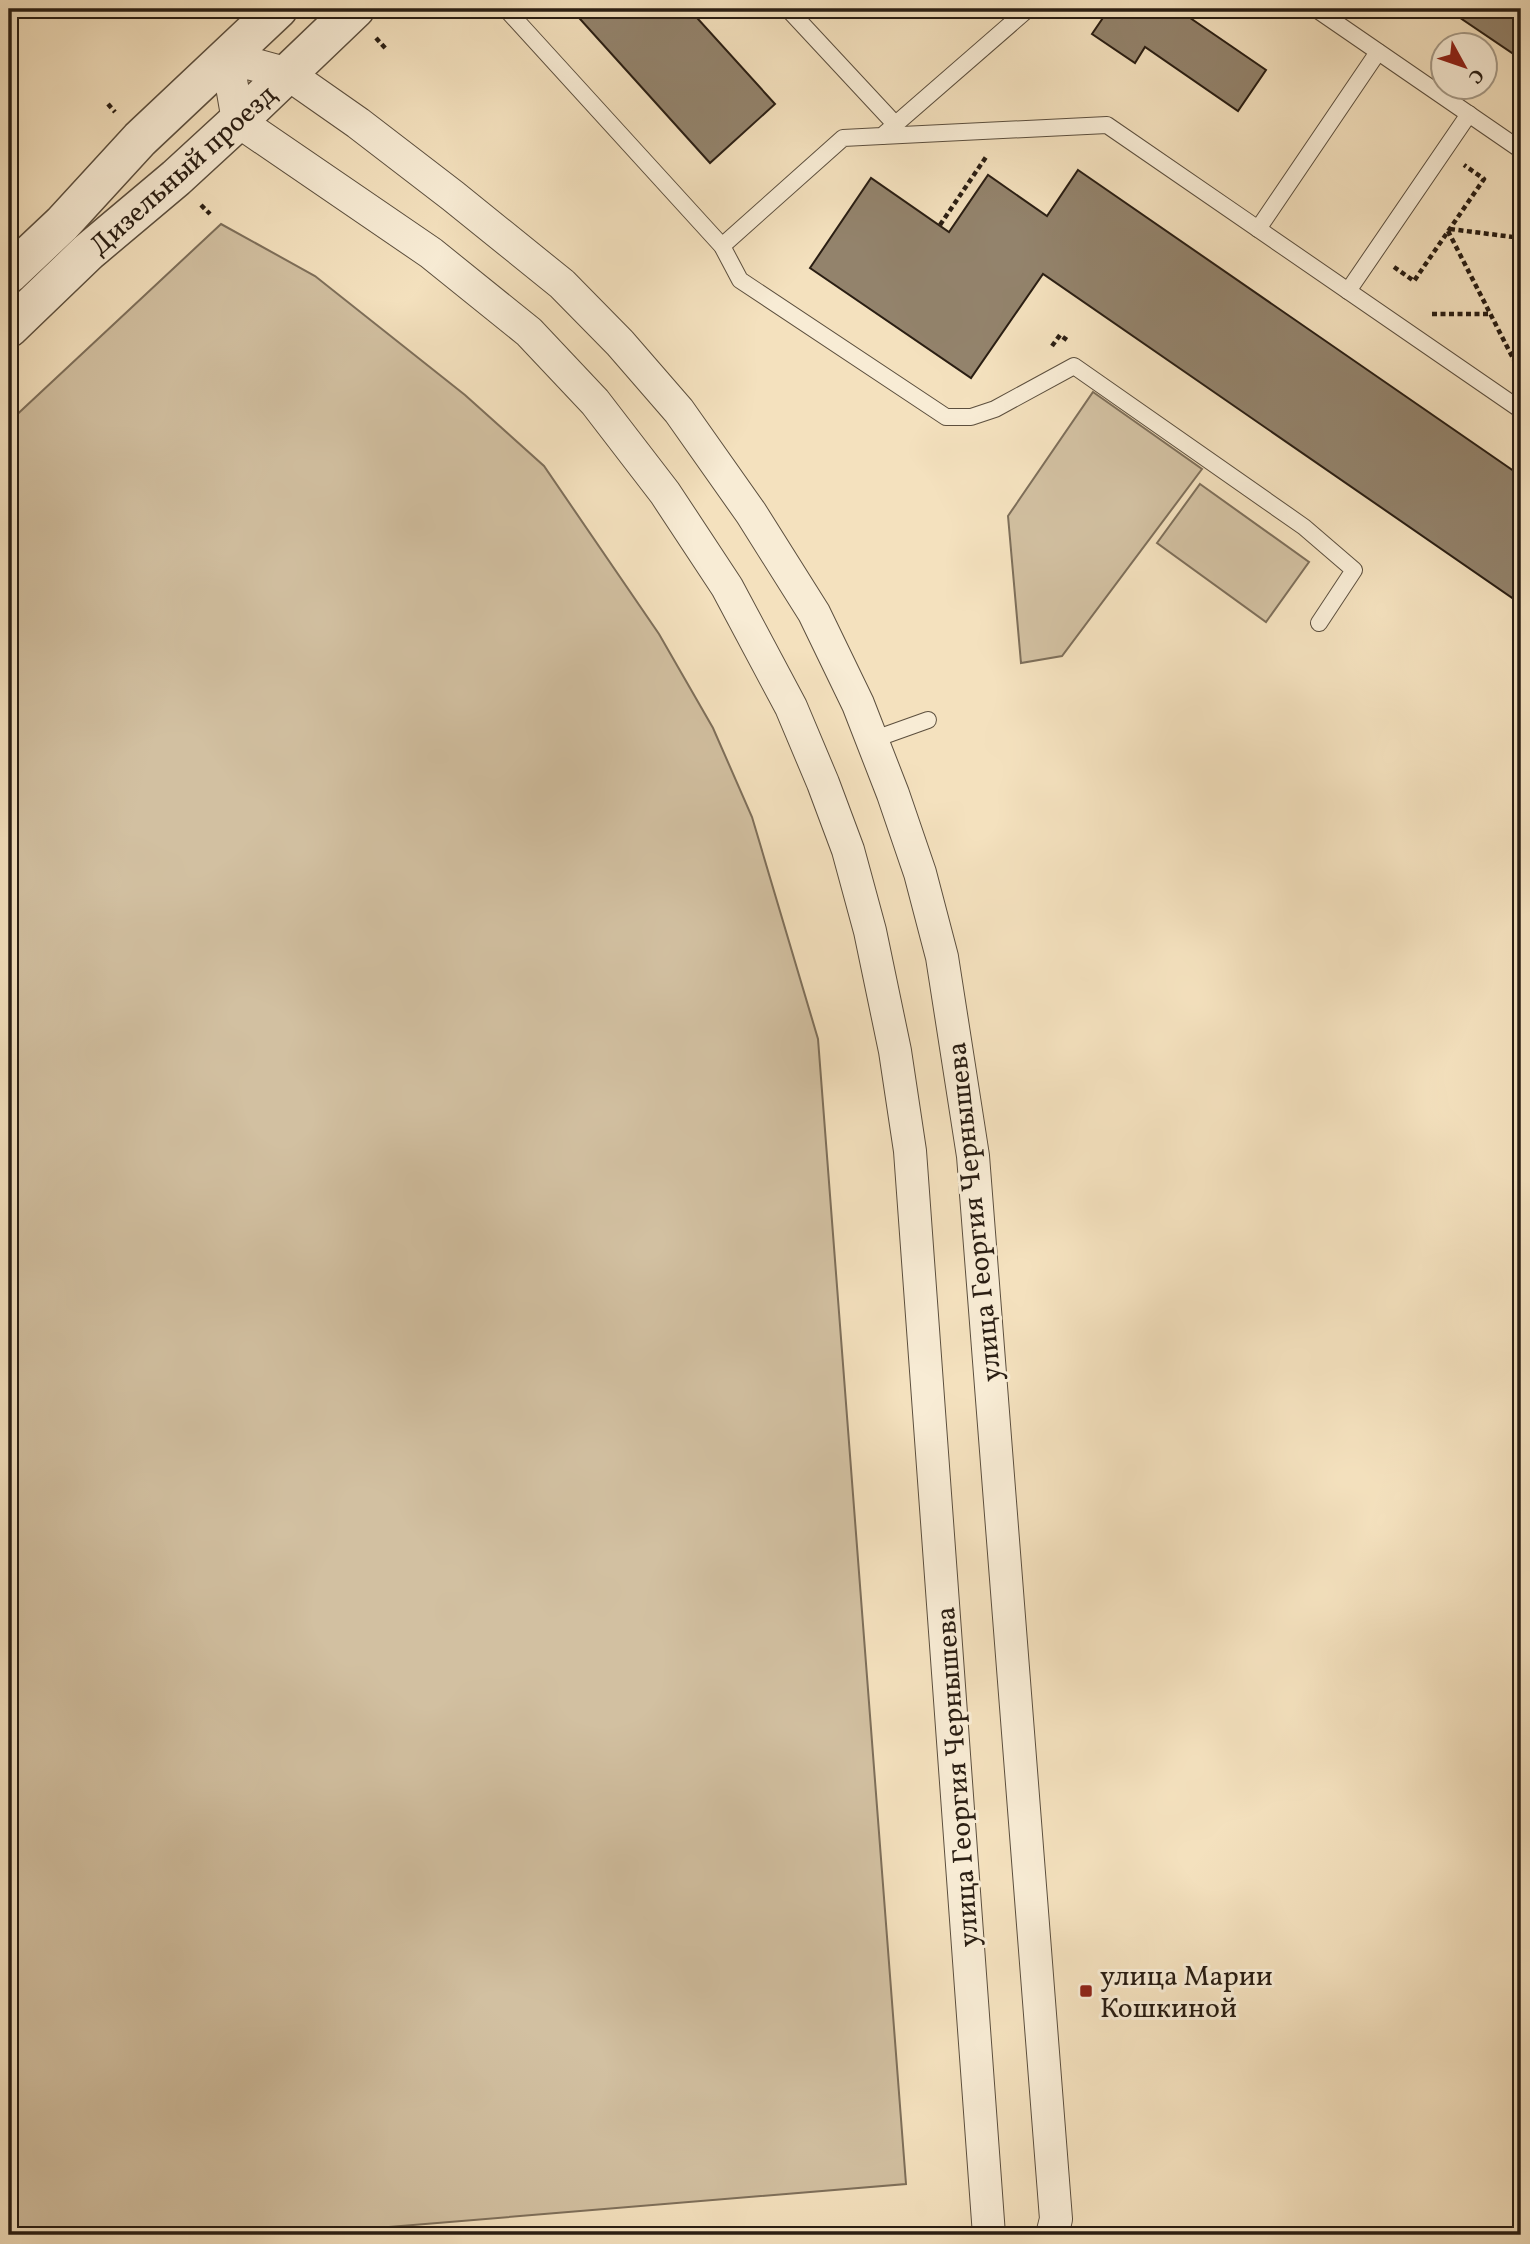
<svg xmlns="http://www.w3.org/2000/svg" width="1530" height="2244" font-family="Vollkorn,serif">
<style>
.green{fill:#d2c0a1;stroke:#7e6f5a;stroke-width:2}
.building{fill:#93836c;stroke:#2a1e13;stroke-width:2}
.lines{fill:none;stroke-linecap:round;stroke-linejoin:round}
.service-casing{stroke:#5c4f3e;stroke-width:18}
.minor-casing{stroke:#5c4f3e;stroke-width:34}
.tertiary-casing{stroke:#5c4f3e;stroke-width:41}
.path{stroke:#2a1e13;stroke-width:4.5;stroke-dasharray:5 3.5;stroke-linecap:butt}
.service{stroke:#f8ecd5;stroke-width:16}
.minor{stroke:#f8ecd5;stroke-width:32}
.tertiary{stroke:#f8ecd5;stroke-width:38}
.poi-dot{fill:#8f2418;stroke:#f8ecd5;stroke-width:2.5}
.labels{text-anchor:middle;stroke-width:6;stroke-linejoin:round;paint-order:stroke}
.street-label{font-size:28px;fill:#2a1e13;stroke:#f8ecd5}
.poi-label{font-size:28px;fill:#2a1e13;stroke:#f8ecd5;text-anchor:start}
</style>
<rect width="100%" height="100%" fill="#f4e1be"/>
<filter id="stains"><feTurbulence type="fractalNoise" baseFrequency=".00286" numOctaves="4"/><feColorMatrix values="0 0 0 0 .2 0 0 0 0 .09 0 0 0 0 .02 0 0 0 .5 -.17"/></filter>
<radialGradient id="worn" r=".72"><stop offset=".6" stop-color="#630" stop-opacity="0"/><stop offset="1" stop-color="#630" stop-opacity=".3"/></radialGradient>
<g class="green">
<path d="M221 224 315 276 465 395 544 466 659 634 713 728 752 817 818 1039 906 2184 292 2235H9V422Z"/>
<path d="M1093 392 1202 469 1062 656 1021 663 1008 516Z"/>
<path d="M1200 484 1309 562 1266 622 1157 543Z"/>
</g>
<g class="building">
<path d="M571 9H689L775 104 710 163Z"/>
<path d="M1109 9H1177L1266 70 1238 111 1145 47 1135 63 1092 34Z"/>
<path d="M1447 9H1521V59Z"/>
<path d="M1078 170 1521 476V604L1043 274 971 378 810 268 871 178 949 232 988 175 1047 216Z"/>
</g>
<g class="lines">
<g class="service-casing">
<g id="service">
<path d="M506 9 722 246 740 280 946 417H971L995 409 1074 366 1304 527 1354 570 1319 623"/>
<path d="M788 9 895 124"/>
<path d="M1316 9 1521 150"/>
<path d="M882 136 1107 125 1521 410"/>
<path d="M1258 229 1378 52"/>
<path d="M722 246 843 138 882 136 1028 9"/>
<path d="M1348 291 1469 114"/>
<path d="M872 740 928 720"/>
</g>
</g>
<g class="minor-casing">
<path id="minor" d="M989 2235 910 1151 895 1051 870 931 848 850 823 783 791 707 727 587 665 493 595 402 529 332 431 253 238 121 227 57 288 74 358 123 453 196 562 284 620 343 679 411 751 513 814 613 858 704 893 794 920 873 942 957 973 1156 1056 2219 1052 2235"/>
</g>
<g class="tertiary-casing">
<g id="tertiary">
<path d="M9 274 62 224 140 139 278 9"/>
<path d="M9 328 88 252 176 178 238 121 355 9"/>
</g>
</g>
<g class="path">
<path d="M376 38 387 50"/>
<path d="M108 104 115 112"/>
<path d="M1517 175 1521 188"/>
<path d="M201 205 210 214"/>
<path d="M940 225 986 157"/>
<path d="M1450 229 1521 238"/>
<path d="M1448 231 1521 374"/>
<path d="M1394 267 1414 281 1484 179 1464 165"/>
<path d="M1432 314H1490"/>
<path d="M1052 346 1060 335 1067 340"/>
</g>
<use href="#service" class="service"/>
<use href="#minor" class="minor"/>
<use href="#tertiary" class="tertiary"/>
</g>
<rect class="poi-dot" x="1079" y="1984" width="14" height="14" rx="3.5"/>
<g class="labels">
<g class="street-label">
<text transform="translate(182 169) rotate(-42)" y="10">Дизельный проезд</text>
<text transform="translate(973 1212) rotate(-96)" y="10">улица Георгия Чернышева</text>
<text transform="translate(956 1777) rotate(-94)" y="10">улица Георгия Чернышева</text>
</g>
<g class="poi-label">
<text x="1100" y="1985">улица Марии<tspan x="1100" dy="32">Кошкиной</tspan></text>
</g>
</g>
<rect width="1530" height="2244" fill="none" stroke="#f4e1be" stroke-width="35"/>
<rect x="10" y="10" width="1509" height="2223" fill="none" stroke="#2a1e13" stroke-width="3.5"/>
<rect x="18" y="18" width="1495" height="2209" fill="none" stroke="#2a1e13" stroke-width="2"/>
<g transform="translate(1464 66) rotate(130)"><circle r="33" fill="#f8ecd5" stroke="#a69a87" stroke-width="2"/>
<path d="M0-5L12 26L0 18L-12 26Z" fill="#8f2418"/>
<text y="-10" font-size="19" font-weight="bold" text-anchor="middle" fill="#2a1e13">С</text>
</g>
<rect width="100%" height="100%" filter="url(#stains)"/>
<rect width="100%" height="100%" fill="url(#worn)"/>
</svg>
